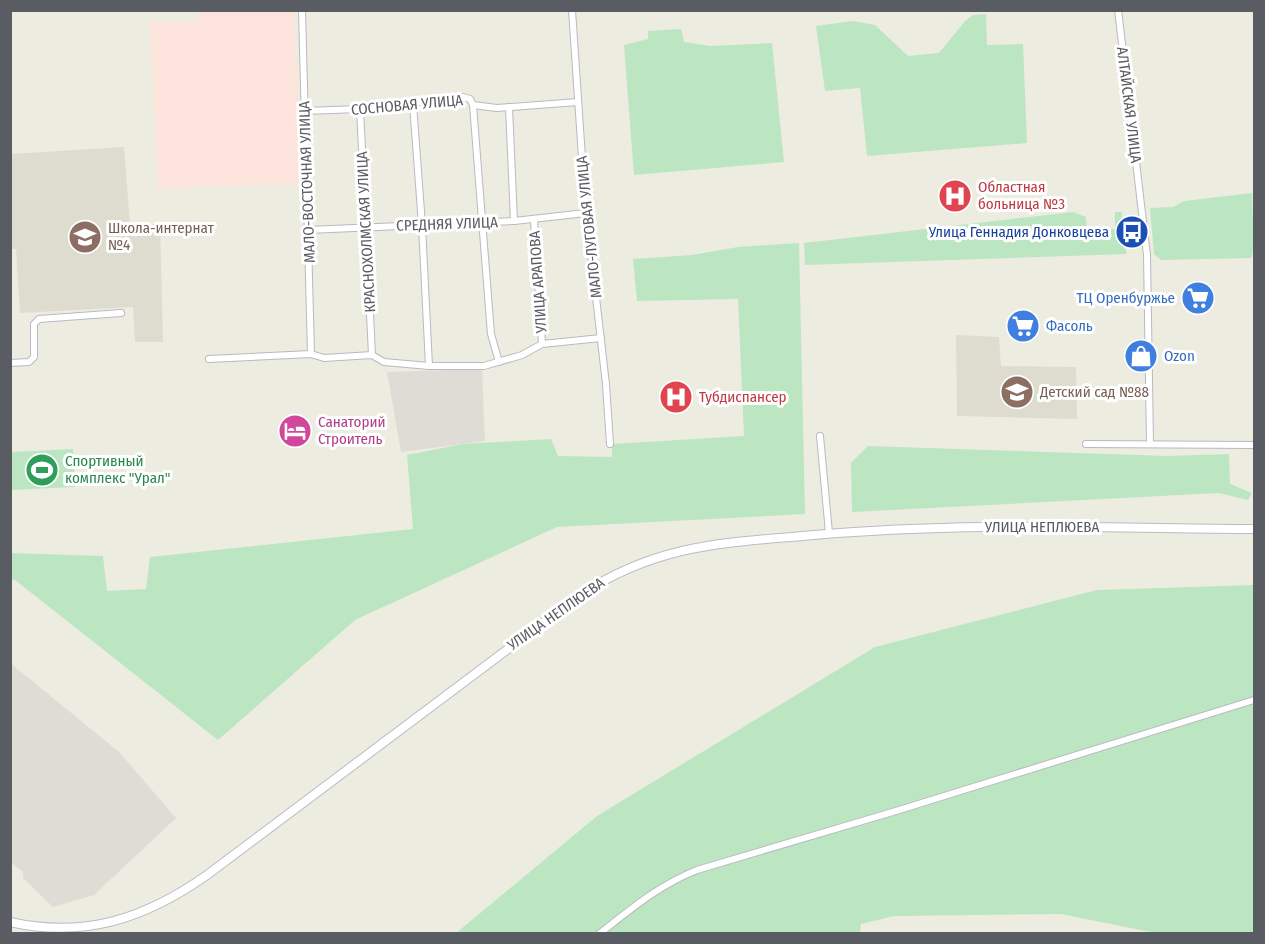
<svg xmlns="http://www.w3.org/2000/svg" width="1265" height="944" font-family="'Fira Sans Condensed',sans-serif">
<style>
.industrial{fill:#ddddd5}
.education{fill:#dddccf}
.medical{fill:#fce3db}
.green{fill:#bce6c2}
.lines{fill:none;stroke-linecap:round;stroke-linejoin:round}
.minor-casing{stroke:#b9bac0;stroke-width:8}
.secondary-casing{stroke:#b9bcc3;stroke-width:10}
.minor{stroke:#fff;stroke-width:6}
.secondary{stroke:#fff;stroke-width:8}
.labels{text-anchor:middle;stroke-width:6;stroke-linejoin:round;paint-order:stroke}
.street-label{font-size:15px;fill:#595c62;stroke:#fff}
.health-label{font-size:15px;fill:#be3a42;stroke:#fff;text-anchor:start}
.education-label{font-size:15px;fill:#785e54;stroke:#fff;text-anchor:start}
.transit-label{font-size:15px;fill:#164399;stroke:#fff;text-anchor:end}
.shop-label{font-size:15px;fill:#366cbe;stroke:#fff;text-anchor:start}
.hotel-label{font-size:15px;fill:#b23c85;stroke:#fff;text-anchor:start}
.leisure-label{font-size:15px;fill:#27864d;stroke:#fff;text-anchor:start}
</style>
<rect width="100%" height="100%" fill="#edece1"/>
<g class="industrial">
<path d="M482 369 485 441 401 452 387 372Z"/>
<path d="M10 663 119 752 176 818 94 895 53 907 23 878V872L11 862Z"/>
</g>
<g class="education">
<path d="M124 147 130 225 160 224 163 342H135L133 307 20 313 16 249H11V154Z"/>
<path d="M956 335 999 337 1001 366 1076 367 1077 419 957 416Z"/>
</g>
<path class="medical" d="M255 10 294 11 302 183 158 189 150 22 198 20V13Z"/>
<g class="green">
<path d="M986 14 987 45 1023 44 1027 143 867 156 860 88 825 91 816 26 853 21 875 25 908 56 939 53 965 21 973 15Z"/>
<path d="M681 29 684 42 711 46 772 43 784 162 634 175 624 45 648 39V31Z"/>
<path d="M1252 193 1254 248 1251 258 1161 260 1154 254 1150 208 1173 207 1184 201Z"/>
<path d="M1073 212 1086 217 1087 232 1115 229V212H1122L1121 238 1127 254 805 265 804 243Z"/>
<path d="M799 243 805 514 557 527 355 620 218 740 15 580 11 579 10 553 103 556 107 591 146 589 150 557 413 529 407 455 463 444 551 439 558 456 612 457V444L744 436 738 299 637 301 633 259 692 255 738 247Z"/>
<path d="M868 446 1168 456 1229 454 1230 484 1252 493 1248 500 1219 493 852 512 851 463Z"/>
<path d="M73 449 75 487 11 490V452Z"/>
<path d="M1254 585V933H1156L1061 914 894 916 861 924 860 934H455L597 816 875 647 1097 590Z"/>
</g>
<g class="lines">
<g class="minor-casing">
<g id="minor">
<path d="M302 10 311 354"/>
<path d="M572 10 585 202 606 384 610 444"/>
<path d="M1118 10 1147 255 1150 444"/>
<path d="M413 104 422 225 429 366"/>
<path d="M473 105 491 334 499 362"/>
<path d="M509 107 514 221"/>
<path d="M360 109 372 355"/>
<path d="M305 111 360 109 463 97 470 99 473 105 497 108 578 102"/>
<path d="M534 220 542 344"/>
<path d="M308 230 514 221 586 213"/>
<path d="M209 359 311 354 324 358 372 355 384 362 429 366H484L522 355 542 344 601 338"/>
<path d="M10 363 29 362 34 357V324L39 319 121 313"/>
<path d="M820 436 829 533"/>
<path d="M1086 444 1254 445"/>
<path d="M599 934C631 909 659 885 697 870L896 811 1254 700"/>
</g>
</g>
<g class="secondary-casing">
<path id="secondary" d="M10 922C85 939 146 918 207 875L580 595C659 543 725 543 814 535 961 522 1108 528 1254 529"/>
</g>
<use href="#minor" class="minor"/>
<use href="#secondary" class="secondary"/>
</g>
<defs>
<g id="hospital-disc" transform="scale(1.725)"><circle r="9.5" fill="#e0444e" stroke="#fff"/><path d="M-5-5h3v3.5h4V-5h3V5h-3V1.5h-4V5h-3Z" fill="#fff"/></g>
<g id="bus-disc" transform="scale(1.725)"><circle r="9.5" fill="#1a4fb4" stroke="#fff"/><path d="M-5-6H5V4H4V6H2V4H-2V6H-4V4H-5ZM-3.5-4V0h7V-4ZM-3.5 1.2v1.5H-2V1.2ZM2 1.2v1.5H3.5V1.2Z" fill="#fff"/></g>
<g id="school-disc" transform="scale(1.725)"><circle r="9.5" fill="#8d6e63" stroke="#fff"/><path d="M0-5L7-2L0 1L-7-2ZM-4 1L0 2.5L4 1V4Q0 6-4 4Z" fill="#fff"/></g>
<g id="supermarket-disc" transform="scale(1.725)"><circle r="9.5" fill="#3f7fe0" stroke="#fff"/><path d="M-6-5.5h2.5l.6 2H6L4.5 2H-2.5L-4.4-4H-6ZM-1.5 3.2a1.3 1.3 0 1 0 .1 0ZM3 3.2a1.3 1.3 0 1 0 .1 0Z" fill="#fff"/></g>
<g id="shop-disc" transform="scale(1.725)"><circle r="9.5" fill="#3f7fe0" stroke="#fff"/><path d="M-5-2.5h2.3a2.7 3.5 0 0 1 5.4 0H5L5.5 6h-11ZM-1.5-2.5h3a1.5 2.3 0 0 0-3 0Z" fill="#fff"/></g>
<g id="hotel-disc" transform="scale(1.725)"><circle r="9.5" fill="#d1479c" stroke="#fff"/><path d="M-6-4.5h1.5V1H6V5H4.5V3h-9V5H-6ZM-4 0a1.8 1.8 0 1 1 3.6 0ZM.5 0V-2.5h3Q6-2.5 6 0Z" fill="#fff"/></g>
<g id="stadium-disc" transform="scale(1.725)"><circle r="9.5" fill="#2e9e5b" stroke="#fff"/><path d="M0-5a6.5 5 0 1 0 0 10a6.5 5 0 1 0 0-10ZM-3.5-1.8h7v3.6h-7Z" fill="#fff"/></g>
</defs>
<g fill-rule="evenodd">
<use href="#hospital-disc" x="955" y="196"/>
<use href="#bus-disc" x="1132" y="232"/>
<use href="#school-disc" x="85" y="237"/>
<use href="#supermarket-disc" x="1198" y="298"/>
<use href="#supermarket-disc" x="1023" y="326"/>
<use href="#shop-disc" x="1141" y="356"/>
<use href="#school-disc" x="1017" y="392"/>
<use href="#hospital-disc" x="676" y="397"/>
<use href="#hotel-disc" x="295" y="431"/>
<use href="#stadium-disc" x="42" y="470"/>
</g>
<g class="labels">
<g class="street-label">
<text transform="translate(407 105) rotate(-5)" y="5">СОСНОВАЯ УЛИЦА</text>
<text transform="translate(1129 105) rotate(83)" y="5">АЛТАЙСКАЯ УЛИЦА</text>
<text transform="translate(307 182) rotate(-92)" y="5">МАЛО-ВОСТОЧНАЯ УЛИЦА</text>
<text transform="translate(447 224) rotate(-2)" y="5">СРЕДНЯЯ УЛИЦА</text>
<text transform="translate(589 227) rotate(-96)" y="5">МАЛО-ЛУГОВАЯ УЛИЦА</text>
<text transform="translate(366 232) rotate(-93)" y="5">КРАСНОХОЛМСКАЯ УЛИЦА</text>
<text transform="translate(538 282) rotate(-94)" y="5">УЛИЦА АРАПОВА</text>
<text x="1042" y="532">УЛИЦА НЕПЛЮЕВА</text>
<text transform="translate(556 614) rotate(-35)" y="5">УЛИЦА НЕПЛЮЕВА</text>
</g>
<g class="health-label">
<text x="978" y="192">Областная<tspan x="978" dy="17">больница №3</tspan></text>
<text x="699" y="402">Тубдиспансер</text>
</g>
<g class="education-label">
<text x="108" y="233">Школа-интернат<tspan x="108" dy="17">№4</tspan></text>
<text x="1040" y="397">Детский сад №88</text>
</g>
<g class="transit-label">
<text x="1109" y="237">Улица Геннадия Донковцева</text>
</g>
<g class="shop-label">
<text x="1175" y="303" text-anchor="end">ТЦ Оренбуржье</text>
<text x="1046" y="331">Фасоль</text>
<text x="1164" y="361">Ozon</text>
</g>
<g class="hotel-label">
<text x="318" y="427">Санаторий<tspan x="318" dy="17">Строитель</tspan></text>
</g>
<g class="leisure-label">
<text x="65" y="466">Спортивный<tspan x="65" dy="17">комплекс "Урал"</tspan></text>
</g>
</g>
<rect width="1265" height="944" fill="none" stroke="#595c62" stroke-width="24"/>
</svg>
